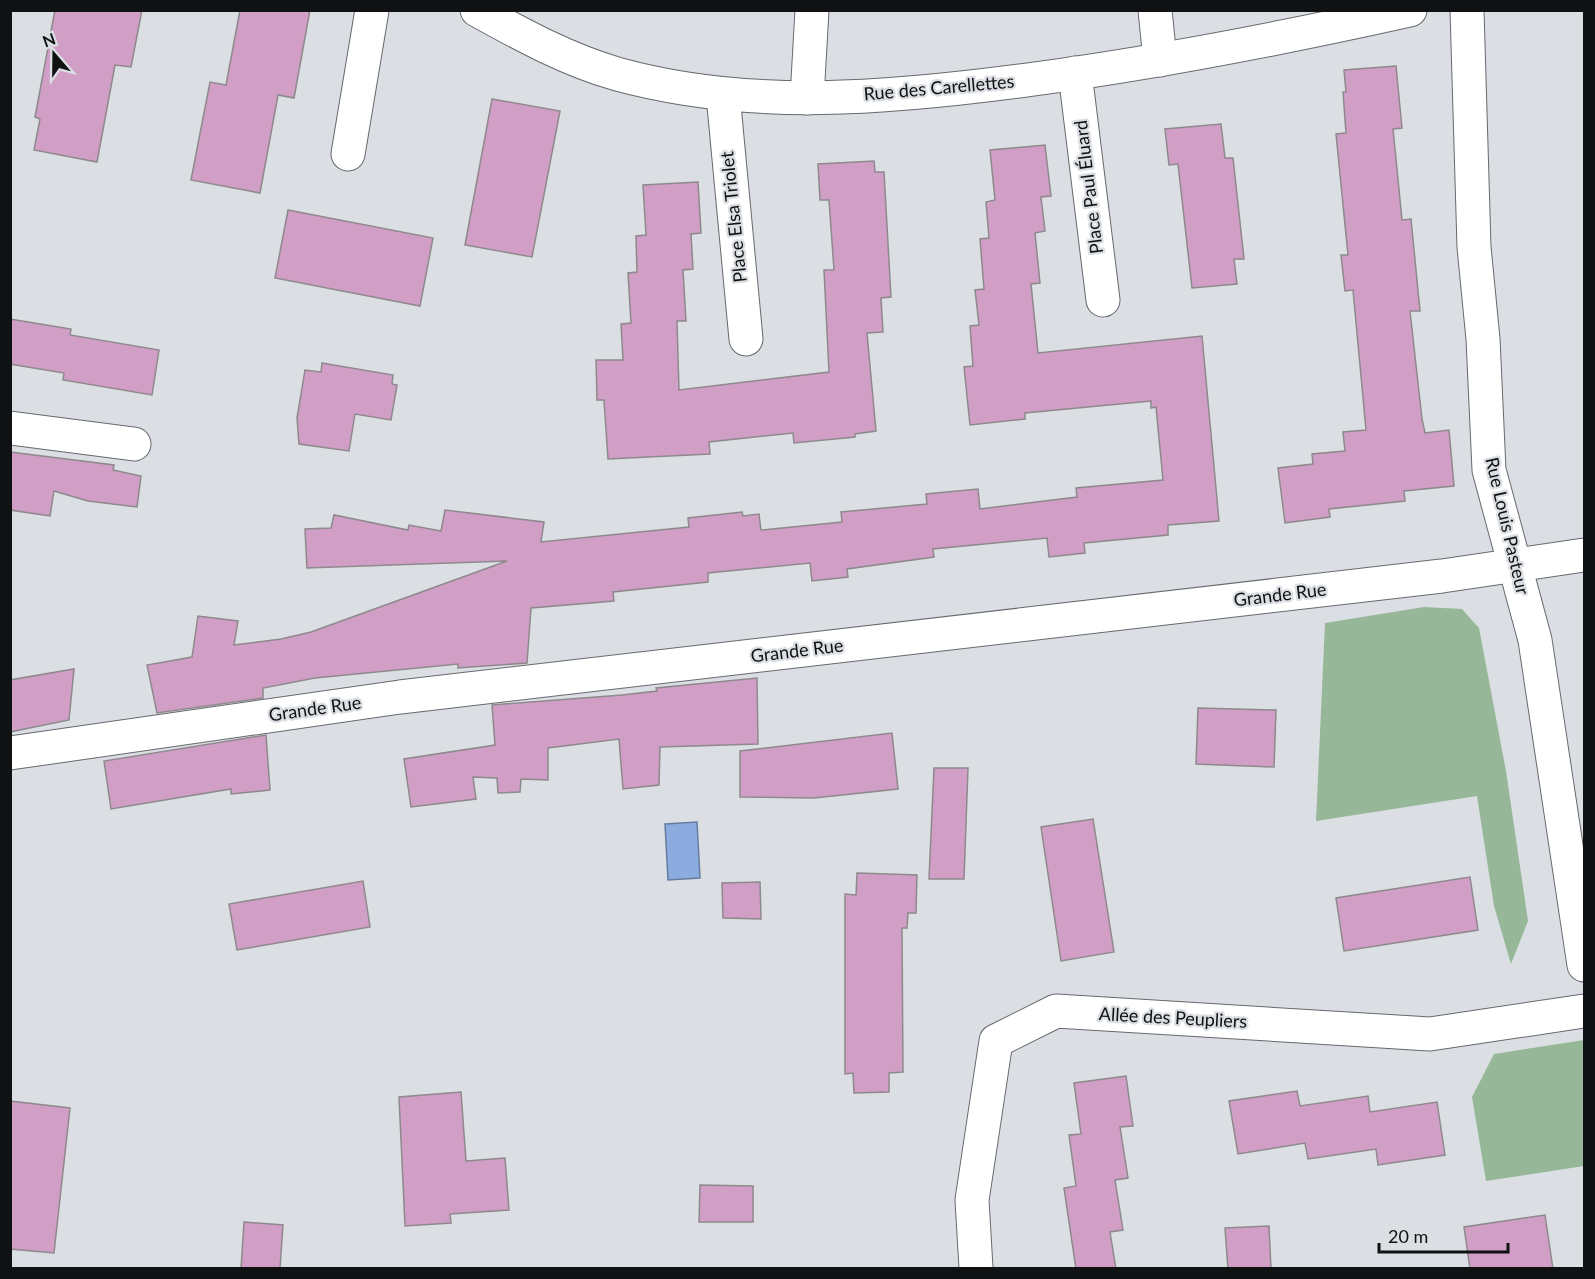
<svg xmlns="http://www.w3.org/2000/svg" width="1595" height="1279" font-family="Lato,sans-serif">
<style>
.green{fill:#96b898}
.water{fill:#8cabde;stroke:#667da1;stroke-width:1.5}
.building{fill:#d19ec6;stroke:#8e898d;stroke-width:1.5}
.lines{fill:none;stroke-linecap:round;stroke-linejoin:round}
.street-casing{stroke:#66696e;stroke-width:35}
.secondary-casing{stroke:#66696e;stroke-width:35}
.street{stroke:#fff;stroke-width:33}
.secondary{stroke:#fff;stroke-width:33}
.labels{text-anchor:middle;stroke-width:4.5;stroke-linejoin:round;paint-order:stroke}
.street-label{font-size:18px;fill:#0f1112;stroke:#dbdee3}
</style>
<rect width="100%" height="100%" fill="#dbdee3"/>
<g class="green">
<path d="M1424 607 1462 609 1479 628 1506 771 1528 921 1511 964 1494 906 1477 796 1316 821 1325 623Z"/>
<path d="M1584 1040V1166L1486 1181 1472 1097 1494 1054Z"/>
</g>
<path class="water" d="M697 822 700 878 668 880 665 824Z"/>
<g class="building">
<path d="M55 10H142L131 67 115 65 97 162 34 150 40 119 35 117Z"/>
<path d="M240 10H310L294 98 278 95 260 193 191 180 210 82 226 85Z"/>
<path d="M1396 66 1402 128 1393 129 1402 220 1411 219 1420 311H1410L1422 419 1425 433 1449 430 1454 486 1404 491 1405 501 1329 509 1330 517 1285 523 1278 468 1313 464 1312 454 1345 451 1343 432 1366 430 1353 290 1345 291 1341 255H1348L1336 134 1346 133 1343 92H1346L1344 70Z"/>
<path d="M492 99 560 111 532 257 465 245Z"/>
<path d="M1221 124 1225 158H1233L1244 259H1234L1237 284 1192 288 1178 164 1169 165 1165 129Z"/>
<path d="M1045 145 1051 196 1041 197 1045 231 1035 233 1040 283 1031 284 1038 353 1202 336 1219 521 1168 525V535L1084 543 1085 553 1049 557 1047 538 933 549 934 557 847 569 848 577 812 581 810 563 708 573V582L613 592 614 601 531 608 527 663 458 668V664L315 678 263 688V698L157 713 147 665 192 657 198 616 238 621 234 645 281 639 311 632 507 561 307 568 305 529 331 528 334 515 408 530 409 525 441 531 445 510 544 522 541 542 689 527 688 518 742 512 743 516 759 514 761 530 842 522 841 512 927 504 926 494 978 489 980 509 1077 497 1076 488 1163 480 1156 407 1151 408V401L1025 413V419L970 425 964 367 973 366 970 326 979 325 975 290 984 289 980 239 989 238 986 202 995 200 990 150Z"/>
<path d="M874 161 875 172H884L891 297 881 298 883 332 867 333 876 431 855 434V437L794 443 793 433 709 442 710 454 608 459 604 400H597L596 360H623L621 324 631 323 628 273 637 272 636 236 646 235 643 185 698 182 701 233 691 234 693 269 683 270 686 321H677L679 390 829 372 824 270H834L829 200H820L818 164Z"/>
<path d="M288 210 433 238 420 306 275 278Z"/>
<path d="M10 319 71 329 70 335 159 350 152 395 63 380 64 373 10 364Z"/>
<path d="M322 363 393 375 392 384 397 385 391 420 355 414 349 451 299 444 297 418 305 370 321 372Z"/>
<path d="M10 452 114 465 113 470 141 476 137 507 88 501 54 491 50 516 10 510Z"/>
<path d="M74 669 69 720 10 732V680Z"/>
<path d="M757 678 758 744 660 747 659 785 623 789 619 739 548 748V780L521 779 520 792 498 793 497 778 473 777 476 799 411 807 404 759 495 745 492 705 622 695 657 691 656 688Z"/>
<path d="M1198 708 1276 710 1274 767 1196 764Z"/>
<path d="M892 733 898 789 814 798 740 797V751Z"/>
<path d="M266 735 270 790 231 794V789L111 809 104 761Z"/>
<path d="M934 768H968L964 879H929Z"/>
<path d="M1093 819 1114 952 1061 961 1041 827Z"/>
<path d="M857 873 917 875 916 913H908L907 928H902L903 1072 889 1073V1092L854 1093 853 1073 845 1074V894L856 895Z"/>
<path d="M1470 877 1478 930 1344 951 1336 898Z"/>
<path d="M363 881 370 927 237 950 229 904Z"/>
<path d="M760 882 761 919 723 918 722 883Z"/>
<path d="M1126 1076 1133 1126 1120 1127 1128 1178 1115 1180 1123 1230 1110 1232 1116 1269H1076L1064 1188 1076 1186 1069 1135 1081 1134 1074 1083Z"/>
<path d="M1297 1091 1300 1106 1368 1096 1370 1112 1437 1102 1445 1155 1378 1165 1376 1149 1308 1159 1305 1143 1238 1154 1229 1101Z"/>
<path d="M461 1092 466 1161 505 1158 509 1210 450 1214 451 1223 405 1226 399 1097Z"/>
<path d="M10 1101 70 1108 54 1253 10 1249Z"/>
<path d="M700 1185 753 1186V1222H699Z"/>
<path d="M1545 1215 1553 1269H1470L1464 1227Z"/>
<path d="M244 1222 283 1225 280 1269H241Z"/>
<path d="M1269 1226 1271 1269H1228L1225 1228Z"/>
</g>
<g class="lines">
<g class="street-casing">
<g id="street">
<path d="M477 10C522 35 568 60 617 74 751 111 892 98 1027 80 1156 63 1284 38 1410 10"/>
<path d="M1155 10 1160 60"/>
<path d="M1467 10 1474 247 1483 339 1489 470 1535 640 1584 965"/>
<path d="M1075 73 1103 300"/>
<path d="M723 95 746 339"/>
<path d="M807 98 812 10"/>
<path d="M348 154 372 10"/>
<path d="M10 428 134 444"/>
<path d="M976 1268 972 1200 996 1041 1056 1011 1430 1034 1584 1011"/>
</g>
</g>
<g class="secondary-casing">
<path id="secondary" d="M10 753 400 697 1442 576 1584 555"/>
</g>
<use href="#street" class="street"/>
<use href="#secondary" class="secondary"/>
</g>
<g class="labels">
<g class="street-label">
<text transform="translate(939 88) rotate(-5)" y="6">Rue des Carellettes</text>
<text transform="translate(1089 187) rotate(-97)" y="6">Place Paul Éluard</text>
<text transform="translate(734 217) rotate(-96)" y="6">Place Elsa Triolet</text>
<text transform="translate(1507 526) rotate(77)" y="6">Rue Louis Pasteur</text>
<text transform="translate(1280 595) rotate(-7)" y="6">Grande Rue</text>
<text transform="translate(797 651) rotate(-7)" y="6">Grande Rue</text>
<text transform="translate(315 709) rotate(-8)" y="6">Grande Rue</text>
<text transform="translate(1173 1018) rotate(3)" y="6">Allée des Peupliers</text>
</g>
</g>
<rect width="1595" height="1279" fill="none" stroke="#0f1112" stroke-width="24"/>
<g transform="translate(54 54) rotate(340)" stroke="#dbdee3" stroke-width="4.5" paint-order="stroke">
<path d="M0-4.5L10 22L0 15L-10 22Z" fill="#0f1112"/>
<text y="-9" font-size="16" font-weight="bold" text-anchor="middle" fill="#0f1112">N</text>
</g>
<path d="M1379 1243v9h129v-9" fill="none" stroke="#0f1112" stroke-width="3"/>
<text x="1388" y="1243" font-size="18" fill="#0f1112" stroke="#dbdee3" stroke-width="4.5" paint-order="stroke">20 m</text>
</svg>
